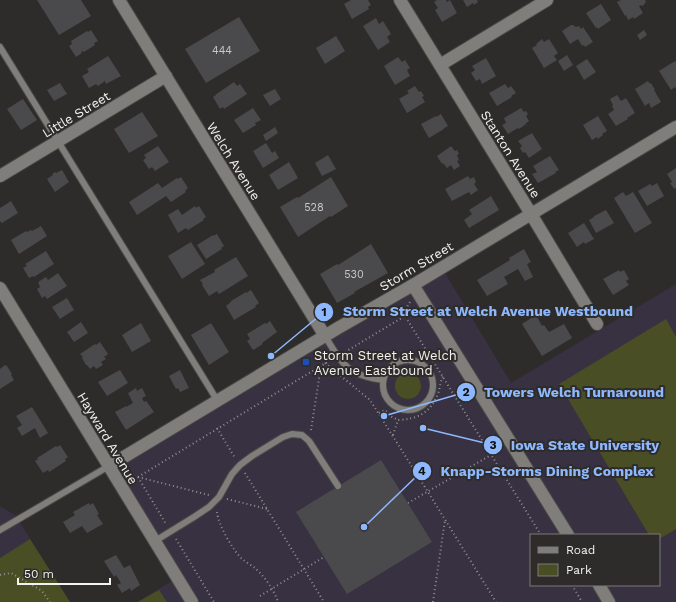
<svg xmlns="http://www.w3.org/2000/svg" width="676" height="602" font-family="'Work Sans',sans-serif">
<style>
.education{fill:#373141;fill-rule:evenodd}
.green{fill:#494e25}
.building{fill:#4a494c}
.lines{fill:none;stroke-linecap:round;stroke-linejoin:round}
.lane-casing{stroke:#4c4a47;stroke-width:8}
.street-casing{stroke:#4c4a47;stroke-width:14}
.path{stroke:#91908e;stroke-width:2;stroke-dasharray:1 3;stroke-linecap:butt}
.lane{stroke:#807e7a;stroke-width:6}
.street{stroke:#807e7a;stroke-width:12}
.transit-dot{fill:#1a4fb4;stroke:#2e2c2a;stroke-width:1.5}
.labels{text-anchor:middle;stroke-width:4;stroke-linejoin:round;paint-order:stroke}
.number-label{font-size:11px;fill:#c9c8c7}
.street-label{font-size:13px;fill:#f3f2f0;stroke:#2e2c2a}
.poi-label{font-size:13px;fill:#f3f2f0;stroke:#2e2c2a;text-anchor:start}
.leader{fill:none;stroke:#8eb8fd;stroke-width:1.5}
.callout-dot{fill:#8eb8fd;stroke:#2e2c2a;stroke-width:1.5}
.mark-label{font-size:12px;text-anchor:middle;font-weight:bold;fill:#111}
.callout-label{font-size:14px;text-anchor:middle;font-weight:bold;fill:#8eb8fd;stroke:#2e2c2a;stroke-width:4;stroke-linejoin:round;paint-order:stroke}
</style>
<rect width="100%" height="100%" fill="#2e2c2a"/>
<g class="education">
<path d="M442 268 511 383 676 284V602H137L177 578 109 466ZM531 535H659V585H531Z"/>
<path d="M0 506 15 515 70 602H0Z"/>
</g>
<g class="green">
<path d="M666 319 676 337V529L659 539V535H649L559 384Z"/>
<circle cx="408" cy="386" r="13"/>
<path d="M30 539 70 602H0V558Z"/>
<path d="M159 590 167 602H138Z"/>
</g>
<g class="building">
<path d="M37 0H81L91 16 59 35Z"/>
<path d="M351 0H368L371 5 368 7 369 9 352 19 344 4Z"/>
<path d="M437 0H446L447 2 450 0 457 13 442 22 435 10 438 8 434 2Z"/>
<path d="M463 0H477L478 2 474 5 473 3 467 7Z"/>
<path d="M621 0H645L646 2 644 4V5L642 6 641 5 639 6 643 13 634 19 633 17 628 20 626 15 625 16 617 2Z"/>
<path d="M601 4 611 20 598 29 597 27 596 28 586 13Z"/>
<path d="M239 17 260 51 206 83 185 49Z"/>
<path d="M376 18 379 24 383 21 391 34 387 37 390 42 378 50 363 26Z"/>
<path d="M571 25H573L576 27 579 26 581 29 583 27 593 42 585 47 584 45 582 46 578 39 570 44 562 31Z"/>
<path d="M91 30 98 41 94 43 95 45 84 52 83 51 81 52 82 53 76 57 69 46 72 44 71 41 87 31 88 32Z"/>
<path d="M644 30 647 35 640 40 637 35Z"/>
<path d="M336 36 345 51 325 64 316 48Z"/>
<path d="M542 39 544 42 549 39 558 53 554 56 557 60 544 68 532 48 537 45 536 44Z"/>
<path d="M567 55 573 65 564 71 558 61Z"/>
<path d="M108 56 121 76 106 84 105 81 98 86 96 84 89 88 82 76 89 72 87 69Z"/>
<path d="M398 57 402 62 405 60 410 68 407 70 410 76 395 85 384 66Z"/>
<path d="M486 58 496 76 482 84 480 79 476 81 471 73 475 70 472 66Z"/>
<path d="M587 59 596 72 584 80 576 66Z"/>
<path d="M675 61 676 62V89L675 87 671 90 659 71Z"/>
<path d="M648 81 650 84 651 83 655 90H654L661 102 651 108 649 103 645 106 635 89Z"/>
<path d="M234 82 237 86 240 84 247 94 224 109 223 107 220 109 213 97 216 95H215Z"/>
<path d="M60 83 67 94 54 101 47 90Z"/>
<path d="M505 84 508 88 511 86 516 93 511 96 512 97 497 106 489 93Z"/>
<path d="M415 86 419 92 421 91 424 96 422 97 425 102 407 113 399 99 409 93 407 91Z"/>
<path d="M275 89 281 99 270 106 263 95Z"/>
<path d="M617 95 621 101 626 98 635 113 627 118 628 119 616 126 608 114 614 110 612 106 613 105 610 99Z"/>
<path d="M23 99 37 120 21 130 7 109Z"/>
<path d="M253 108 261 120 255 123 256 125 243 133 234 120Z"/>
<path d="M521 108 524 112 526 111 528 114 526 116 529 121 525 124H526L519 129 518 128 508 134 502 125 506 123 504 118Z"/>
<path d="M142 112 158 136 129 153 114 129Z"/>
<path d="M441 114 448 126 444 128V129L429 138 421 124 436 116V117Z"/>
<path d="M598 116 607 131 602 134 603 135 598 139 597 137 592 140 583 125Z"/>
<path d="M275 127 278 133 266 141 263 135Z"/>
<path d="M532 133 542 149 529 158 525 152 523 153 520 148 522 146 518 141Z"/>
<path d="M266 143 272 153 275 151 279 158 263 168 253 151Z"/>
<path d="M158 146 169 162 155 171 152 167 149 169 143 160 146 158 144 155Z"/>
<path d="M451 146 455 151 457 150 459 154 457 155 459 160 457 161 460 166 454 170 451 165 447 168 443 163 442 164 437 156Z"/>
<path d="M328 155 336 169 322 176 315 163Z"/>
<path d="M550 156 559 170 555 172 556 173 538 183 532 174 537 172 533 166Z"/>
<path d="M289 162 298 178 278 190 269 175Z"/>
<path d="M676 168V188L674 189 670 183 672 182 667 174Z"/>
<path d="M62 170 69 182 55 192 47 179 53 175 52 174 55 172 56 173Z"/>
<path d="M468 176 470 179 474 177 476 182 474 184 478 190 471 195 469 192 452 201 445 189Z"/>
<path d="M181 177 188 188 185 191 186 192 171 202 166 196 137 215 129 202 158 183 162 188 177 178 178 179Z"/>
<path d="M331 177 348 206 331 217 330 216 298 237 280 207 297 197 298 198Z"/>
<path d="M657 183 664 196 647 206 638 191 650 184 652 186Z"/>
<path d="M623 192 626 196 633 192 652 223 635 233 614 198Z"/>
<path d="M491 196 499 210 469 228 464 220 472 214 469 210Z"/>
<path d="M11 201 18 213 2 223 0 221V208Z"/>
<path d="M195 206 196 208 199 206 206 217 203 219 204 220 188 230 186 228 178 233 168 215 178 209 182 215Z"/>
<path d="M606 210 614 223 596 233 589 220 594 217V216Z"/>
<path d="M584 223 594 239 585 244 584 242 577 247 568 233Z"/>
<path d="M41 226 47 236 19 254 11 240 26 231 27 232 31 230 32 231Z"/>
<path d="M217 234 224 246 221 248 222 249 206 259 197 245 213 235V236Z"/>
<path d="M191 242 205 264 182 279 168 256Z"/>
<path d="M371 244 388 273 354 292 355 293 337 303 320 274 337 264 338 265Z"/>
<path d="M524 249 531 262 527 264 533 277 525 281 518 269 504 277 508 284 487 296 477 280 510 260 509 258Z"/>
<path d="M46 251 54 264 34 277 33 276 29 278 23 268 27 266 25 264Z"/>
<path d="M236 257 248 276 219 294 217 291 209 296 202 285 203 284 200 280 215 272 214 270Z"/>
<path d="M619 270 620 272 624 270 629 279 626 281 629 285 613 295 603 279Z"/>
<path d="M58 273 67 286 47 299 45 296 42 298 37 289 40 287 38 282 46 277 48 280Z"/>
<path d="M251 290 259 303 255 306 256 307 234 320 226 306 231 302V301L246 292V293Z"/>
<path d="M67 298 74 310 60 319 52 307Z"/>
<path d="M536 315 542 326 544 325 549 332 564 324 572 338 542 356 522 324Z"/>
<path d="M270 321 277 332 262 343 263 344 253 350 247 341 250 339 247 334 265 323 266 324Z"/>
<path d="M81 322 88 333 74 342 67 332Z"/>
<path d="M141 323 151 341 132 352 122 335Z"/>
<path d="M211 323 229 352 209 365 191 335Z"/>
<path d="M100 342 108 354 104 357 106 359 101 362 103 365 96 369 94 366 90 369 87 365H86L82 358 83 357 80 354 95 344 96 345Z"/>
<path d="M5 365 7 366 12 374 11 375 14 380 0 389V369Z"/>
<path d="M120 370 128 383 107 396 98 382Z"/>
<path d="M180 370 189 388 180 392 178 388 176 389 169 376Z"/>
<path d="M136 388 137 391 142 388 146 396 142 398 144 402 146 401 147 402 154 412 126 430 115 412 126 406V407L133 403 128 393Z"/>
<path d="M32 407 48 433 40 438 35 428 22 436 17 428 22 425 16 416Z"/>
<path d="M60 445 68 457 65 459 66 461 49 472 48 470 43 473 35 461 38 459 37 458 56 446 57 447Z"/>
<path d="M381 460 432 542 347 594 296 512Z"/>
<path d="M89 503 90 505 93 503 99 514 97 515 103 524 87 533 82 526 70 533 63 522 75 515 73 512Z"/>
<path d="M116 555 124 568 130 565 140 585 131 591 130 588 122 593 117 585 121 583 116 575 114 577 104 561Z"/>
</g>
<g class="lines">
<g class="lane-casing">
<g id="lane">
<path d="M0 47 217 400"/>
<path d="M325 336C342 364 348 376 383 380"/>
<circle cx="408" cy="385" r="25"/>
<path d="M0 530 109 466"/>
<path d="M155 541 194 517 209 507 219 497 232 474 240 465 252 456 283 437 292 434 302 435 309 441 338 486"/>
</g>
</g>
<g class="street-casing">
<g id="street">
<path d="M119 0 325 336"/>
<path d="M400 0 525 204 597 324"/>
<path d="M440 65 547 0"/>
<path d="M0 176 166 76"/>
<path d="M413 285 568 535"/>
<path d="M0 288 192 602"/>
<path d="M109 466 338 328 413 285 676 127"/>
<path d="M599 585 609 602"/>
</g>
</g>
<g class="path">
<path d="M410 302 408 305 405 316 541 535"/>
<path d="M345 352 405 316"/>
<path d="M325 363 370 400 428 492 496 602"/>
<path d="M379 413 385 410 390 416 398 420"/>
<path d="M217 428 235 458"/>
<path d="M311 430 321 366"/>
<path d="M393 435 398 420C418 419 430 413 438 394 440 388 440 383 443 376"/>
<path d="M245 473 324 602"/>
<path d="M138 477 329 361"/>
<path d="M138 477 166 524"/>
<path d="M138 477 209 495"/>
<path d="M227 499 267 509"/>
<path d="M408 503 491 455"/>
<path d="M217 512C218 525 233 550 242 559 246 562 251 565 255 568 265 577 274 590 278 602"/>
<path d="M176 539 214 602"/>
<path d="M0 575 11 573 42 591 50 602"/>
<path d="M572 585 582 602"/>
<path d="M260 596 324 557"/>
<path d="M433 602 445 520"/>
</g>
<use href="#lane" class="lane"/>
<use href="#street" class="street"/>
</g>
<rect class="transit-dot" x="302" y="358" width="8" height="8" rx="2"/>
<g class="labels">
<g class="number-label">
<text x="222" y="54">444</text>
<text x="314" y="211">528</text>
<text x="354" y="278">530</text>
</g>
<g class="street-label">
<text transform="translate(76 114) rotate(-31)" y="5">Little Street</text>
<text transform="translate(511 154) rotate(58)" y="5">Stanton Avenue</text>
<text transform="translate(234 161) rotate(58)" y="5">Welch Avenue</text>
<text transform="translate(416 266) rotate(-31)" y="5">Storm Street</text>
<text transform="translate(108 438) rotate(59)" y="5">Hayward Avenue</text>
</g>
<g class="poi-label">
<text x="314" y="360">Storm Street at Welch<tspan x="314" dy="15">Avenue Eastbound</tspan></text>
</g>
</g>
<path class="leader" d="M271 356L324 312M384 416L466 392M423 428L493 445M364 527L422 471"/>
<g class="callout-dot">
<circle cx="271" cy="356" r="4"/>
<circle cx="384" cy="416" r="4"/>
<circle cx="423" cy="428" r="4"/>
<circle cx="364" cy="527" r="4"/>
<circle cx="324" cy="312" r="10"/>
<circle cx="466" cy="392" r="10"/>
<circle cx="493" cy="445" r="10"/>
<circle cx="422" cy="471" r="10"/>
</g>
<g class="mark-label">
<text x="324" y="316">1</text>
<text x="466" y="396">2</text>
<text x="493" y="449">3</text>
<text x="422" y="475">4</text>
</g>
<g class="callout-label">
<text x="488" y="316">Storm Street at Welch Avenue Westbound</text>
<text x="574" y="397">Towers Welch Turnaround</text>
<text x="585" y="450">Iowa State University</text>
<text x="547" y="476">Knapp-Storms Dining Complex</text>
</g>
<rect x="530" y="534" width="130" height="52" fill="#2e2c2a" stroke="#7d7b79"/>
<rect x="538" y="547" width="20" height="6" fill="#807e7a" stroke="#7d7b79"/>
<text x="566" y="554" font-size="12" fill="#f3f2f0">Road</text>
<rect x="538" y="564" width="20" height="12" fill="#494e25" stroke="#7d7b79"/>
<text x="566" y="574" font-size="12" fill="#f3f2f0">Park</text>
<path d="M18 578v6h92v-6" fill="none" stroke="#f3f2f0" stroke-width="2"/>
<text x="24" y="578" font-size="12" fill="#f3f2f0" stroke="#2e2c2a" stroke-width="3" paint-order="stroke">50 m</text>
</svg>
